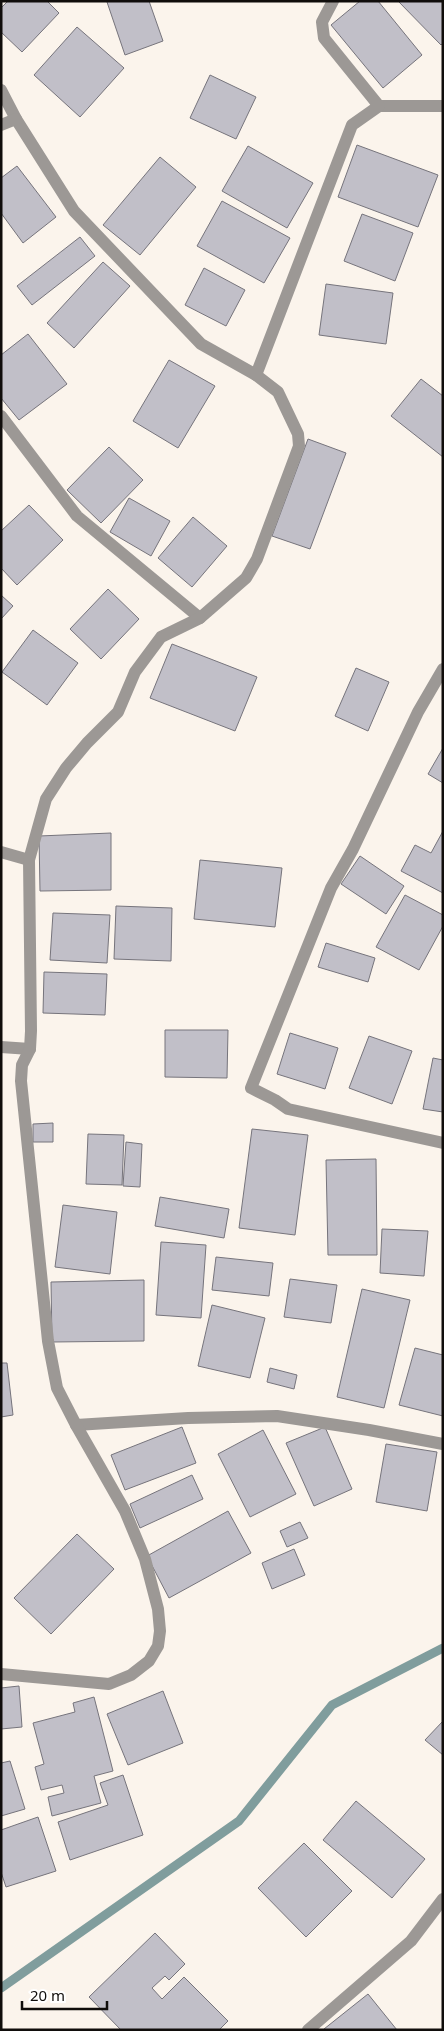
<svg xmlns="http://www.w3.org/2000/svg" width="444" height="2031" font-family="'Noto Sans',sans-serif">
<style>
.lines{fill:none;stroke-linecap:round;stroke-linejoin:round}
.stream{stroke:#809d9d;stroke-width:9}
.building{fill:#c1bfc8;stroke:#76747c}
.minor{stroke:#9c9895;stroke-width:12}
</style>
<rect width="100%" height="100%" fill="#fbf4ec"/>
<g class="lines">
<path class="stream" d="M1 1988 239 1821 332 1705 443 1648"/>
</g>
<g class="building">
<path d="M8 1H47L59 13 22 52 1 32V8Z"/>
<path d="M109 1H149L163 41 125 55 107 2Z"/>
<path d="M360 1H378L422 55 383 88 331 25Z"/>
<path d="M398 1H443V43L441 45Z"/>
<path d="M77 27 124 68 80 117 34 75Z"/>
<path d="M210 75 256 97 236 139 190 118Z"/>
<path d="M357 145 438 175 418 227 338 197Z"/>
<path d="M248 146 313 183 287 228 222 191Z"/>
<path d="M160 157 196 187 140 255 103 225Z"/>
<path d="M17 166 56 217 23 243 1 213V178Z"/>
<path d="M222 201 290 238 264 283 197 246Z"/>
<path d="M362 214 413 233 395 281 344 261Z"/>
<path d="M80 237 95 256 32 305 17 286Z"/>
<path d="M103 262 130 286 74 348 47 323Z"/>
<path d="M204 268 245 290 226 326 185 305Z"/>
<path d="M326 284 393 293 386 344 319 335Z"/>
<path d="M28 334 67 384 19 420 1 398V355Z"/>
<path d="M169 360 215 386 178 448 133 421Z"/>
<path d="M421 379 443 396V457L391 416Z"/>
<path d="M308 439 346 453 310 549 272 536Z"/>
<path d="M109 447 143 480 101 523 67 490Z"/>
<path d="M129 498 170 521 151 556 110 532Z"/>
<path d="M29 505 63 540 17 585 1 568V531Z"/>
<path d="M193 517 227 546 192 587 158 558Z"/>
<path d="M108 589 139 619 101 659 70 629Z"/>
<path d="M1 595 13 606 1 619Z"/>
<path d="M33 630 78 663 47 705 2 672Z"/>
<path d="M172 644 257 677 235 731 150 698Z"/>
<path d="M356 668 389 682 368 731 335 716Z"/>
<path d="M443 748V783L428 774Z"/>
<path d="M443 831V893L401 871 415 845 431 853Z"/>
<path d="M111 833V890L40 891 39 836Z"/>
<path d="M360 856 404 886 386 914 341 884Z"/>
<path d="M200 860 282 868 275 927 194 919Z"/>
<path d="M405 895 443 915V926L419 970 376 947Z"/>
<path d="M116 906 172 908 171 961 114 959Z"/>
<path d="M53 913 110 915 107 963 50 960Z"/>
<path d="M326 943 375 958 368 982 318 967Z"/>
<path d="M44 972 107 974 105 1015 43 1013Z"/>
<path d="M165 1030H228L227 1078 165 1077Z"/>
<path d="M290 1033 338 1048 325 1089 277 1074Z"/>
<path d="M369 1036 412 1051 392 1104 349 1088Z"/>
<path d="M433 1058 443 1060V1112L423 1109Z"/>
<path d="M53 1123V1142H33V1124Z"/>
<path d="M252 1129 308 1135 295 1235 239 1228Z"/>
<path d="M88 1134 124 1135 122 1185 86 1184Z"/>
<path d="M126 1142 142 1144 140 1187 123 1186Z"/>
<path d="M376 1159 377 1255H328L326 1160Z"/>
<path d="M160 1197 229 1209 224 1238 155 1226Z"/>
<path d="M63 1205 117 1212 110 1274 55 1267Z"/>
<path d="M382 1229 428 1231 424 1276 380 1273Z"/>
<path d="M161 1242 206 1245 201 1318 156 1315Z"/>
<path d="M216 1257 273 1263 269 1296 212 1290Z"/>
<path d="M290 1279 337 1285 331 1323 284 1317Z"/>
<path d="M144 1280V1341L52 1342 51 1282Z"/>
<path d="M362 1289 410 1300 384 1408 337 1397Z"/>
<path d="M212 1305 265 1318 250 1378 198 1366Z"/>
<path d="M415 1348 443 1355V1416L399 1405Z"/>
<path d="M1 1363H7L13 1415 1 1417Z"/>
<path d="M270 1368 297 1375 294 1389 267 1382Z"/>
<path d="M182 1427 196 1463 125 1490 111 1455Z"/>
<path d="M325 1427 352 1489 314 1506 286 1443Z"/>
<path d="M263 1430 296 1494 250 1517 218 1454Z"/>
<path d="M386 1444 437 1452 427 1511 376 1502Z"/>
<path d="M192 1475 203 1499 140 1528 130 1504Z"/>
<path d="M228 1511 251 1553 169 1598 147 1556Z"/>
<path d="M300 1522 308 1538 287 1547 280 1531Z"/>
<path d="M77 1534 114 1569 51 1634 14 1598Z"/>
<path d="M294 1549 305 1575 272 1589 262 1563Z"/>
<path d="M19 1686 22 1727 1 1729V1688Z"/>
<path d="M163 1691 183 1743 128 1765 107 1714Z"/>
<path d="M94 1697 113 1771 94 1776 101 1803 52 1816 48 1797 64 1793 62 1785 41 1790 35 1767 44 1764 33 1723 75 1712 73 1703Z"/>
<path d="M443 1721V1755L425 1740Z"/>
<path d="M10 1761 25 1809 1 1816V1763Z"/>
<path d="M123 1775 143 1835 70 1860 58 1822 108 1805 100 1783Z"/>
<path d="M356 1801 425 1859 392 1898 323 1840Z"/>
<path d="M38 1817 56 1871 6 1887 1 1872V1830Z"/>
<path d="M304 1843 352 1891 306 1937 258 1888Z"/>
<path d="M155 1933 185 1964 169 1980 165 1976 152 1988 162 1999 184 1977 228 2021 219 2030H121L89 1997Z"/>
<path d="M368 1994 397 2030H325L324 2029Z"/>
</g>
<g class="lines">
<g class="minor">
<path d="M1 90 16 119 74 211 201 344 256 375"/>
<path d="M379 106H443"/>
<path d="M1 125 16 119"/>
<path d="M1 416 77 516 200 618"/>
<path d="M443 669 418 712 353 849 331 888 251 1088 275 1100 288 1109 443 1143"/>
<path d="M1 852 29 860"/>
<path d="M1 1047 30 1049"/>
<path d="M76 1425 188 1418 277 1416 369 1430 443 1444"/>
<path d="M1 1674 109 1684 131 1675 149 1661 158 1646 160 1631 158 1609 145 1559 125 1511 76 1425 57 1388 48 1341 21 1081 22 1065 30 1049 31 1031 29 860 46 799 66 768 87 743 118 712 135 672 161 637 200 618 246 578 257 559 299 446 298 434 278 392 256 375 352 125 379 106 324 38 322 22 333 1"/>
<path d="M308 2030 411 1941 443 1899"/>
</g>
</g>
<rect width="444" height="2031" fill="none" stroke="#100d0b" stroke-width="5"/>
<path d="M22 2001v8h85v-8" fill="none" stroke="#100d0b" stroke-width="2.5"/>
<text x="30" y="2001" font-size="15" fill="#100d0b" stroke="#ffffff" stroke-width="4" paint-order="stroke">20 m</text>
</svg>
